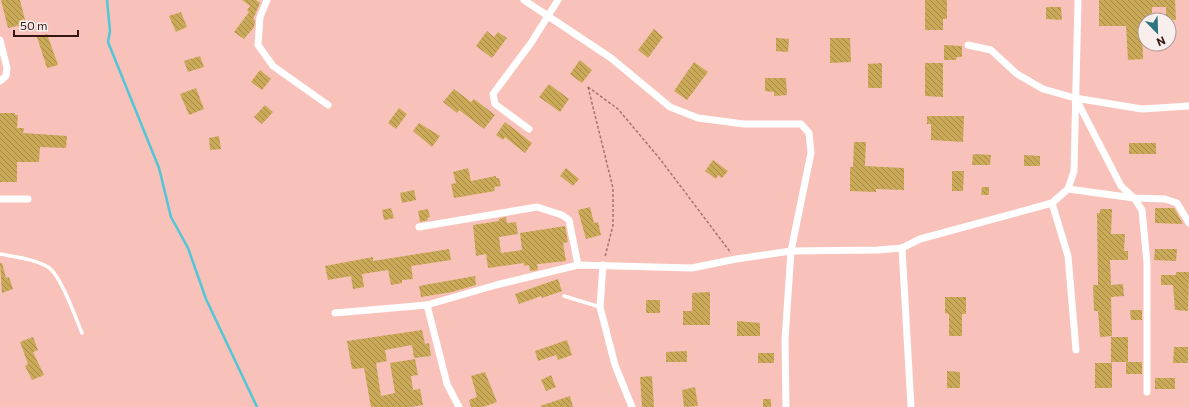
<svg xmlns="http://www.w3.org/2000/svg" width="1189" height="407" font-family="Commissioner,sans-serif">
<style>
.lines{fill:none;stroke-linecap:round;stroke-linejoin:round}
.stream{stroke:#51c6d7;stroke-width:2.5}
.building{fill:url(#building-back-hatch)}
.path{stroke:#a3756f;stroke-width:1.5;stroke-dasharray:3 2;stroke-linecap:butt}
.lane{stroke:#fff;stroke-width:3.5}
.street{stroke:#fff;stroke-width:7}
</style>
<defs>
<pattern id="building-back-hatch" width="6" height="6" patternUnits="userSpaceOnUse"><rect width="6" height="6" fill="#caaa58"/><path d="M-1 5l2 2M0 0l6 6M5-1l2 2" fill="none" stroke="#a58947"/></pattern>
</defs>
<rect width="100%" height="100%" fill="#f8c1b9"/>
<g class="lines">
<path class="stream" d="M107 0 110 31 108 42 159 168 171 217 188 248 206 299 257 407"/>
</g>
<g class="building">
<path d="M1 0H20L26 24 8 28Z"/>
<path d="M242 0H256L260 3 253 19 255 21 254 27 244 39 234 32 249 12 247 10 250 6Z"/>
<path d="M925 0H947V19H943V30H925Z"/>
<path d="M1099 0H1175L1176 20H1166V7H1152V20H1145V27H1142L1143 59 1128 60 1126 26H1099Z"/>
<path d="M1046 7H1061L1062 20 1046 19Z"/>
<path d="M181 12 187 27 176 32 169 16Z"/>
<path d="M654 29 663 37 648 58 638 50Z"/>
<path d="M487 31 494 37 498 32 507 38 492 58 476 46Z"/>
<path d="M47 34 58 65 47 68 37 37Z"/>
<path d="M776 38 789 39 788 52 776 51Z"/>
<path d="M830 38H850L851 62 830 63Z"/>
<path d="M944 45 962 46V57H957L956 60H944Z"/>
<path d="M200 56 204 67 188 72 184 61Z"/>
<path d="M580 60 592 70 582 83 570 74Z"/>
<path d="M694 62 708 72 687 100 674 91Z"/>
<path d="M882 63V88H868V64Z"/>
<path d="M925 63H943V97L925 96Z"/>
<path d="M260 70 271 79 262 90 251 82Z"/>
<path d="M765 78H786L787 95 774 96V92L765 91Z"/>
<path d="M549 84 569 99 560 112 539 97Z"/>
<path d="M196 88 204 109 189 115 180 94Z"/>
<path d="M454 89 471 102 474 99 495 115 484 129 459 110 457 113 443 102Z"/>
<path d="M265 105 273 112 262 124 254 117Z"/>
<path d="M399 108 407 114 396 129 388 123Z"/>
<path d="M0 113H15V115H18L17 128H24L23 133 67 136 66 148 40 147 39 162H17V182H0Z"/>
<path d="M927 116H964L963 142 931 140V124H927Z"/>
<path d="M505 122 532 143 525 153 505 137 503 140 496 135Z"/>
<path d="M419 123 440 136 432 147 413 131Z"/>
<path d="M219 136 221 149 210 150 209 138Z"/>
<path d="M854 142H866L865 166 904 168V190L876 189V192L850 191V167H853Z"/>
<rect x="1129" y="143" width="27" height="11"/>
<path d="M973 154 991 155 990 165H972Z"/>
<path d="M1024 155 1040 156V166H1024Z"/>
<path d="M713 160 728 171 722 178 718 175 716 179 705 171Z"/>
<path d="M468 168 471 181 496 176V178H499L501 186 494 187 495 191 454 198 451 184 456 183 453 172Z"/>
<path d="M566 168 579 179 573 186 560 176Z"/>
<path d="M952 171H964L963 191H952Z"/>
<path d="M982 187H989V195H981Z"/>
<path d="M414 190 416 200 402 203 400 193Z"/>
<path d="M590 207 594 223 598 222 601 235 586 239 578 210Z"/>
<path d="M391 208 394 218 384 220 382 210Z"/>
<path d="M1155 208H1174L1183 224 1155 223Z"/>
<path d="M428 209 430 217 427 218 428 220 420 222 418 211Z"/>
<path d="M1100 209H1112L1111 234H1125L1124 251H1128V260H1110L1111 285 1123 284 1124 296 1111 297 1112 336 1100 337 1098 311H1094L1093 285H1098L1097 213H1100Z"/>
<path d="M506 217 507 223 516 222 518 234 499 237 501 253 522 250 520 233 565 226 568 242 563 243 566 261 539 264H537L538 270 530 271 529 265 524 266V263L488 268 486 254 476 256 473 225 499 221V219Z"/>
<path d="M449 249 451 260 411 266 413 279 402 280V283L391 285 388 270 362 274 364 287 353 289 351 276 328 280 325 266 373 257V261Z"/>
<path d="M1155 249H1177L1176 261 1154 260Z"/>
<path d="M0 263H2L6 278 9 277 13 289 2 293Z"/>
<path d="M1176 272H1189L1188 311 1175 310 1173 285H1161V275H1176Z"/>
<path d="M475 276 476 285 452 292 421 297 419 286Z"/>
<path d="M558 279 562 291 542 298 541 296 519 304 515 294Z"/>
<path d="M710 292V325H683V311H692V293Z"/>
<path d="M945 297H966V314H962V336H949V314L945 313Z"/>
<rect x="646" y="300" width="14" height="13"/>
<path d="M1130 310H1142V320H1131Z"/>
<path d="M737 321 760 323V336H737Z"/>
<path d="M422 330 425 344 429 343 431 356 414 358 412 345 385 350 387 361 376 363 381 396 395 393 390 363 415 359 418 375 411 376 413 390 420 389 423 405 410 407H371L364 368 352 369 347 341Z"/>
<path d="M33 337 38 350 33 352 44 375 32 380 25 366 28 364 20 342Z"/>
<rect x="1111" y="337" width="17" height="25"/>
<path d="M567 340 572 355 558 360 556 355 538 361 535 351Z"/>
<path d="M1174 347H1188V363H1173Z"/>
<path d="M687 351V362H666V352Z"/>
<rect x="758" y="353" width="16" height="10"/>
<rect x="1126" y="362" width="16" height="12"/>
<rect x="1095" y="363" width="17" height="25"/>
<path d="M947 371 960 372V388H947Z"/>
<path d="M485 372 497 402 483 407H471L469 400 477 397 471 376Z"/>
<path d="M551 375 556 387 546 391 541 380Z"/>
<path d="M652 376 654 407H642L640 377Z"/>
<rect x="1155" y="378" width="20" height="11"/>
<path d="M695 387 698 406 684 407 682 390Z"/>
<path d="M570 396 573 407H541L540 406Z"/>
<rect x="763" y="399" width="8" height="8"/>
</g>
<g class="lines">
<g class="path">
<path d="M588 87 618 109 660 159 731 253"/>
<path d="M588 87 613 188V225L605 257"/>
</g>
<g class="lane">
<path d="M0 254C16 257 34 259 48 267 61 275 76 319 82 333"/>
<path d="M564 296 600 307"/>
</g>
<g class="street">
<path d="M267 0 260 17 258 45 273 66 328 105"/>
<path d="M524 0 611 58 670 107 698 118 744 124H801L809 133 811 153 791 251 785 340 786 407"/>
<path d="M0 40 7 68 6 76 0 81"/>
<path d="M968 45 991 50 1017 74 1043 89 1075 98 1142 109 1189 106"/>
<path d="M1076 99 1121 186 1134 198 1142 210 1147 263V392"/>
<path d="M529 129 495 104 493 94 531 43 558 0"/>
<path d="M1068 189 1134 198 1165 199 1177 203 1189 223"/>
<path d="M0 199H28"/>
<path d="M1052 203 1068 256 1076 350"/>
<path d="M419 227 537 207 562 215 569 220 578 265"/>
<path d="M902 248 911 407"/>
<path d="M603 265 600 307 615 365 632 407"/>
<path d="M427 305 447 384 459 407"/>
<path d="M335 313 427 305 496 285 578 265 692 268 736 259 791 251 878 250 902 248 920 239 1052 203 1068 189 1074 171 1078 0"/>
</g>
</g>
<g transform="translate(1157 32) rotate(157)"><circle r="19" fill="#f8efed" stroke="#ab9895"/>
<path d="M0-3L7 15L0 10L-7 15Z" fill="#2d757f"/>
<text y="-6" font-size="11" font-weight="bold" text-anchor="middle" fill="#371612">N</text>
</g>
<path d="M14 30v6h64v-6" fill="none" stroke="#371612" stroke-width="2"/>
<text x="20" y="30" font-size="12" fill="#371612" stroke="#f8efed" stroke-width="3" paint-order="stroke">50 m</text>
</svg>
